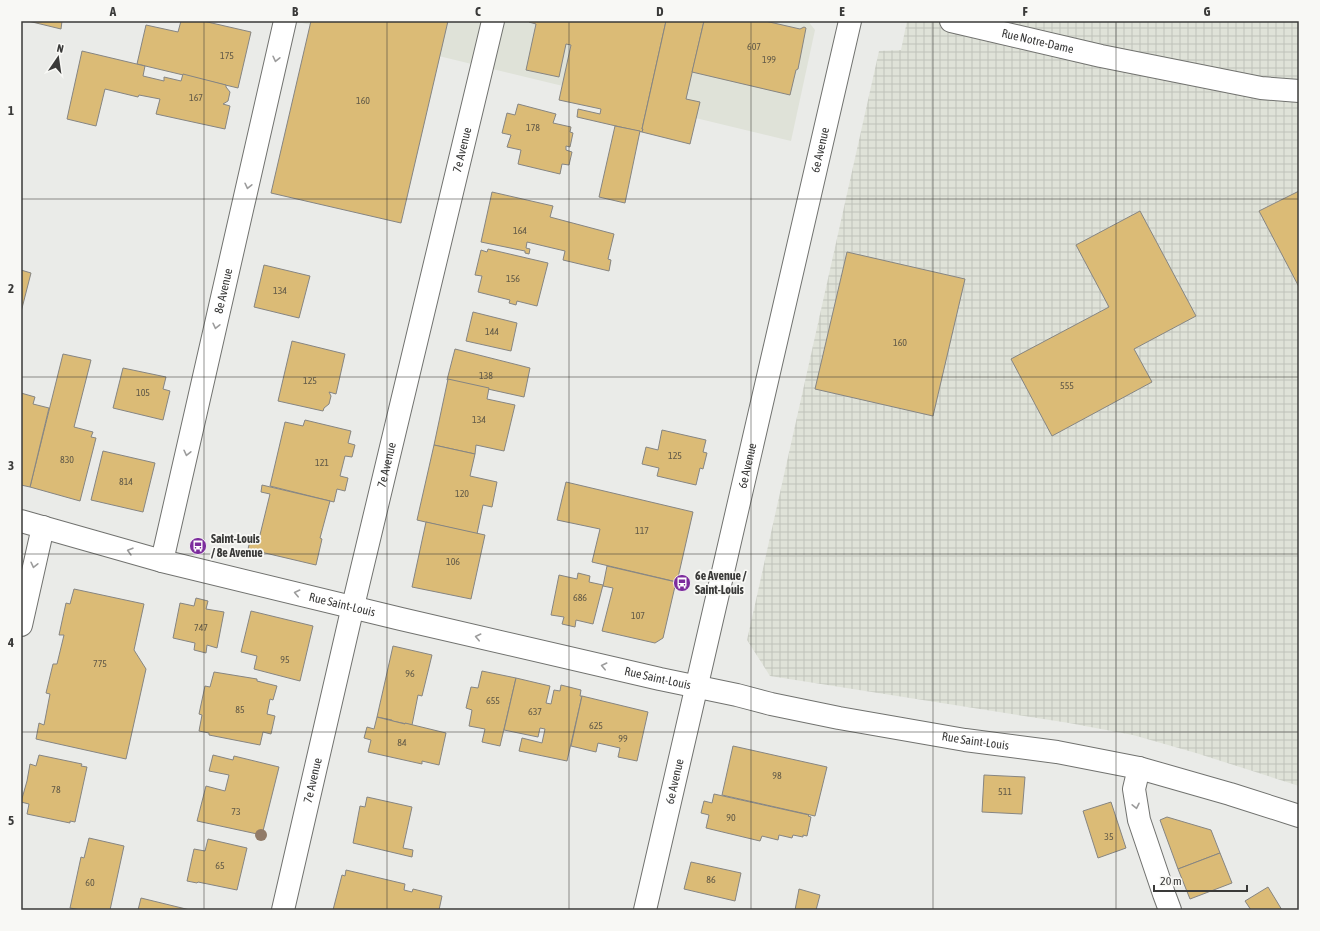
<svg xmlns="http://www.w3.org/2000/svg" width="1320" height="931" font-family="'Asap Condensed',sans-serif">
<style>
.built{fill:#dfe2d8}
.industrial{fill:url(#industrial-grid)}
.building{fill:#dbbb76;stroke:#868582}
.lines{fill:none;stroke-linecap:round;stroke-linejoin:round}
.minor-casing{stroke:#71726f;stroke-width:24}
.minor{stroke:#fff;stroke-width:22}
.tree{fill:#917b68}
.oneway{stroke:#9c9c9c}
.grid{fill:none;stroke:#3a3a39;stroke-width:1;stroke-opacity:0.55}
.labels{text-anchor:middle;stroke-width:3.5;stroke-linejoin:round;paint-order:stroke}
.number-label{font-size:10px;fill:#625a48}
.street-label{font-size:12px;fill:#3a3a39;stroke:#f8f8f5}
.poi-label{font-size:12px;font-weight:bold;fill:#3a3a39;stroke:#f8f8f5;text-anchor:start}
.neatline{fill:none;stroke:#3a3a39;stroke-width:1.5}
.grid-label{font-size:13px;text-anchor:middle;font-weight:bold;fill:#3a3a39}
</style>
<defs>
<pattern id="industrial-grid" width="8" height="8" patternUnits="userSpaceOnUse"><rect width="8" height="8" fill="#dfe2d8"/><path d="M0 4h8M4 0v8" fill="none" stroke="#c0c3ba"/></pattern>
</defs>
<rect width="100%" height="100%" fill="#eaebe8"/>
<path class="built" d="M294 21H808L815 30 791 141Z"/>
<path class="industrial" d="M907 21H1299V786L1196 753 1133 735 1069 723 770 676 747 640 879 51 901 50Z"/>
<g class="building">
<path d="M28 21H62L61 29Z"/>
<path d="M181 21H203L251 32 238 88 137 64 146 25 178 32Z"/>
<path d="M311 21H448L401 223 271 193Z"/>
<path d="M530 21H666L642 129H643L642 132 577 117 578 109 600 114 601 109 559 100 571 45 566 44 559 77 526 70 536 24 529 22Z"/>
<path d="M666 21H704L686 99 700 102 690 144 642 132 643 129H642Z"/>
<path d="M704 21H765L800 29 804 27 806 28 798 69 796 70 790 95 692 72Z"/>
<path d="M82 51 145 66 143 76 164 81V77L181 81 183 74 226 85V87L230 92 228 101 223 104 230 106 225 129 156 114 160 99 139 95 138 97 105 89 96 126 67 119Z"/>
<path d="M518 104 556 114 553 123 571 127 570 132 573 133 570 147 566 146V150L572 152 569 165 562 164 560 174 518 164 521 150 507 147 511 135 502 133 507 113 515 115Z"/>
<path d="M615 126 640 131 625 203 599 197Z"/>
<path d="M1299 191V287L1259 211Z"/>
<path d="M492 192 553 206 550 217 614 234 608 259 611 260 609 271 563 260 565 251 527 242 526 248 530 249 529 254 525 253V251L481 242Z"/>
<path d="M1140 211 1196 316 1134 349 1152 382 1052 436 1011 359 1109 307 1076 245Z"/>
<path d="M488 249 548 263 537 306 517 301 516 305 509 303 510 300 478 292 482 276 475 275 481 250 487 252Z"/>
<path d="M847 252 965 279 933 416 815 389Z"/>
<path d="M264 265 310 276 299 318 254 307Z"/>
<path d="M21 270 31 273 21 312Z"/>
<path d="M473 312 517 323 511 351 466 341Z"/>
<path d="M292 341 345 354 336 394 329 392 331 396 329 404 324 408 323 411 278 401Z"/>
<path d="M455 349 530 368 524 397 447 380Z"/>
<path d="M63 354 91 360 74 427 93 432 91 437 96 438 80 501 30 487Z"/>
<path d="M123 368 166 377 163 389 170 391 163 420 113 408Z"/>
<path d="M448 379 489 388 487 399 515 405 504 451 476 445 475 454 434 445Z"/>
<path d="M21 393 35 397 33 404 49 408 30 487 21 485Z"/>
<path d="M305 420 351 431 348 443 355 445 352 457 345 456 340 476 348 478 345 491 337 489 334 502 270 486 285 422 303 426Z"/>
<path d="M662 430 706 440 703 452 707 453 703 469 700 468 696 485 657 476 659 468 642 464 646 447 658 450Z"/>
<path d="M434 445 475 454 470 476 497 482 492 507 483 505 477 534 417 520Z"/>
<path d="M103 451 155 463 143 512 91 500Z"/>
<path d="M566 482 693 512 677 582 592 562 600 529 557 520Z"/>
<path d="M262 485 330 501 320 538 322 539 316 565 248 549 250 541 258 543 270 494 261 492Z"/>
<path d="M426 522 485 535 471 599 412 587Z"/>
<path d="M607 566 676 582 663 638 655 643 602 631 613 588 603 586Z"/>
<path d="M578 573 590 576 589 582 603 585 593 624 576 620 575 627 562 624 564 617 551 615 559 575 577 579Z"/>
<path d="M74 589 144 604 134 650 146 669 126 759 36 739 39 723 44 725 50 694 46 693 53 664H57L64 635H59L66 603 70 604Z"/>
<path d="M196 598 208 601 206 609 224 612 217 648 207 645 206 653 194 650 195 643 173 638 180 603 194 606Z"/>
<path d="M251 611 313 626 300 681 254 669 257 656 241 652Z"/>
<path d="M393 646 432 655 422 696 418 695 412 725 392 721V720L377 717Z"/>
<path d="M482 671 516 678 500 746 482 742 485 729 469 726 472 710 466 708 471 687 478 688Z"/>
<path d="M214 672 257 679V681L277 686 273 700 270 699 267 714 275 716 271 734 263 732 260 745 209 735V733L199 731 202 715 199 714 205 686 210 687Z"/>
<path d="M516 678 550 686 546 703 551 704 554 690 560 691 561 685 581 690 580 696H582L567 761 519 751 522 738 542 743 545 729 540 728 538 737 504 730Z"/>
<path d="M582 696 648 712 637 761 618 757 620 748 598 743 596 752 571 746Z"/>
<path d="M377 717 405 724V723L446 733 439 765 422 761V764L368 752 371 740 364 738 367 727 374 729Z"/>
<path d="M733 746 827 767 815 816 722 795Z"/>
<path d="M39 755 82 764 81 766 87 767 75 822 70 821V823L27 814 29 804 21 802 27 781 30 764 36 766Z"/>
<path d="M213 755 233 760 234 756 279 767 262 835 197 821 206 786 225 791 229 775 209 771Z"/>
<path d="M984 775 1025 777 1022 814 982 812Z"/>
<path d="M714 794 809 815 808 816 811 817 807 836 803 835V837L793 835 792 838 779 835 778 840 762 836 760 841 706 828 709 815 701 813 704 801 712 803Z"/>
<path d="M367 797 412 807 403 848 413 850 412 857 353 843 360 806 365 807Z"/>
<path d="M1111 802 1126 848 1098 858 1083 811Z"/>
<path d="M1167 817 1211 830 1220 853 1178 869 1160 820Z"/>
<path d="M89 838 124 846 110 910H81L70 908 81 857 84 858Z"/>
<path d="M208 839 247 848 237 890 198 882 197 883 187 881 194 849 205 851Z"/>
<path d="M1220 853 1232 883 1190 899 1178 869Z"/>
<path d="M691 862 741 873 735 901 684 889Z"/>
<path d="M346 870 405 884 404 890 412 892 413 889 442 896 439 910H333L342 875 345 876Z"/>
<path d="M1268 887 1282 910H1251L1245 901Z"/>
<path d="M799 889 820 895 816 910H795Z"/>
<path d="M141 898 190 910H138Z"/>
</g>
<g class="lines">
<g class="minor-casing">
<g id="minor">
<path id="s1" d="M951 21 1101 56 1261 88 1299 91"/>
<path id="s2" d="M21 521 162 561 401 619 660 679 737 695 771 704 839 718 965 740 1057 752 1139 768 1230 794 1299 816"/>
<path id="s3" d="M162 561 285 21"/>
<path d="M21 625 43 527"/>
<path d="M1139 768 1134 789 1139 820 1164 894 1170 910"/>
<path id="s4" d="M283 910 353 606 493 21"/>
<path id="s5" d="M645 910 850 21"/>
</g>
</g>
<use href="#minor" class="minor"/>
</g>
<circle class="tree" cx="261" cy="835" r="6"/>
<defs><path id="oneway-chevron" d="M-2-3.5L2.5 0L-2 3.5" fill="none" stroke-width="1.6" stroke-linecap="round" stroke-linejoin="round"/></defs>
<g class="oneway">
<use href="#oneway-chevron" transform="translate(276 59) rotate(103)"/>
<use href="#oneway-chevron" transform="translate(248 186) rotate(103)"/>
<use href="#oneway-chevron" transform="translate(216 326) rotate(103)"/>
<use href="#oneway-chevron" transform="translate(187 453) rotate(103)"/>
<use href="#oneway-chevron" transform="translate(130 551) rotate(-164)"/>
<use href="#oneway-chevron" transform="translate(34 565) rotate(103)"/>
<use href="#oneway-chevron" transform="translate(297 593) rotate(-167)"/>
<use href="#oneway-chevron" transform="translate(478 637) rotate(-167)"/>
<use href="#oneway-chevron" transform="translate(604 666) rotate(-167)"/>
<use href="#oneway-chevron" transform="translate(1136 806) rotate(78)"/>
</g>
<path class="grid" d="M204 21V910M387 21V910M569 21V910M751 21V910M933 21V910M1116 21V910M21 199H1299M21 377H1299M21 554H1299M21 732H1299"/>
<defs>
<g id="bus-disc" transform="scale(0.9)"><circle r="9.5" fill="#7c2c9d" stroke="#f8f8f5"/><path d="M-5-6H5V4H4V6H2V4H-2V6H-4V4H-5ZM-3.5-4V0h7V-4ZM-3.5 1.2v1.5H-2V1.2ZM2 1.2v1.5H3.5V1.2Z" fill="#fff"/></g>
</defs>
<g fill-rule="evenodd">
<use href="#bus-disc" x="198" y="546"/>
<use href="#bus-disc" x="682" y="583"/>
</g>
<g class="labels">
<g class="number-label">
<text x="754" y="50">607</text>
<text x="227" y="59">175</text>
<text x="769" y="63">199</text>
<text x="196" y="101">167</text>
<text x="363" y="104">160</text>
<text x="533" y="131">178</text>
<text x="520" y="234">164</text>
<text x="513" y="282">156</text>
<text x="280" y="294">134</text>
<text x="492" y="335">144</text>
<text x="900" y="346">160</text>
<text x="486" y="379">138</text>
<text x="310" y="384">125</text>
<text x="1067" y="389">555</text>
<text x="143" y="396">105</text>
<text x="479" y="423">134</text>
<text x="675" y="459">125</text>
<text x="67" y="463">830</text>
<text x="322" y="466">121</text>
<text x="126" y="485">814</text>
<text x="462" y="497">120</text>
<text x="642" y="534">117</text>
<text x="453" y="565">106</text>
<text x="580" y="601">686</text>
<text x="638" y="619">107</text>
<text x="201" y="631">747</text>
<text x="285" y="663">95</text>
<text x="100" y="667">775</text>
<text x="410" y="677">96</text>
<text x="493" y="704">655</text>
<text x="240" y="713">85</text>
<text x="535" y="715">637</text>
<text x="596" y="729">625</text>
<text x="623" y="742">99</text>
<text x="402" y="746">84</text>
<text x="777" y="779">98</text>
<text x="56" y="793">78</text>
<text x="1005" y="795">511</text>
<text x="236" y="815">73</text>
<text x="731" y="821">90</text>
<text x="1109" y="840">35</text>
<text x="220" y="869">65</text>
<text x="711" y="883">86</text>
<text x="90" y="886">60</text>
</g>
<g class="street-label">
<text dy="4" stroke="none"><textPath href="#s1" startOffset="89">Rue Notre-Dame</textPath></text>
<text dy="4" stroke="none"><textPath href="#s4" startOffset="781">7e Avenue</textPath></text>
<text dy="4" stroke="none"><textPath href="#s5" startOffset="780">6e Avenue</textPath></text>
<text dy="4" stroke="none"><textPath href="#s3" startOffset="277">8e Avenue</textPath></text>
<text dy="4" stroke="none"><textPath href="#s4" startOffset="457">7e Avenue</textPath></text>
<text dy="4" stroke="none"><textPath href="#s5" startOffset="456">6e Avenue</textPath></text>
<text dy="4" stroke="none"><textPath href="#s2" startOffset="332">Rue Saint-Louis</textPath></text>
<text dy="4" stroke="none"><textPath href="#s2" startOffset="656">Rue Saint-Louis</textPath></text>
<text dy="4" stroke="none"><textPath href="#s2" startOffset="980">Rue Saint-Louis</textPath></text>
<text dy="4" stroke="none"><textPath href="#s4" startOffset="133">7e Avenue</textPath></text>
<text dy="4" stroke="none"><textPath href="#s5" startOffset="132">6e Avenue</textPath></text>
</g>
<g class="poi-label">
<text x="211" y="543">Saint-Louis<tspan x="211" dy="14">/ 8e Avenue</tspan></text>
<text x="695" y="580">6e Avenue /<tspan x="695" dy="14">Saint-Louis</tspan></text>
</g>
</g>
<rect width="1320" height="931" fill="none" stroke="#f8f8f5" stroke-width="44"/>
<g transform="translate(58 58) rotate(13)" stroke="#f8f8f5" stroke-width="3" paint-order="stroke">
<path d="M0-3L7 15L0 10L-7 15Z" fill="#3a3a39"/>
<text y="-6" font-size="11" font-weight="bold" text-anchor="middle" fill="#3a3a39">N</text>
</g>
<path d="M1154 885v6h93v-6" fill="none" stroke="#3a3a39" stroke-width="2"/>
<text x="1160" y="885" font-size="12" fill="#3a3a39" stroke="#f8f8f5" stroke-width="3" paint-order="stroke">20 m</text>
<rect x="22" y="22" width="1276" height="887" class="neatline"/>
<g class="grid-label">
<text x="113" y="16">A</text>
<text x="295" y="16">B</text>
<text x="478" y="16">C</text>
<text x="660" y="16">D</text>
<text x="842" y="16">E</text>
<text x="1025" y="16">F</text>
<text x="1207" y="16">G</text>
<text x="11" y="115">1</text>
<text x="11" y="293">2</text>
<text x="11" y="470">3</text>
<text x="11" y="647">4</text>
<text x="11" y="825">5</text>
</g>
</svg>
